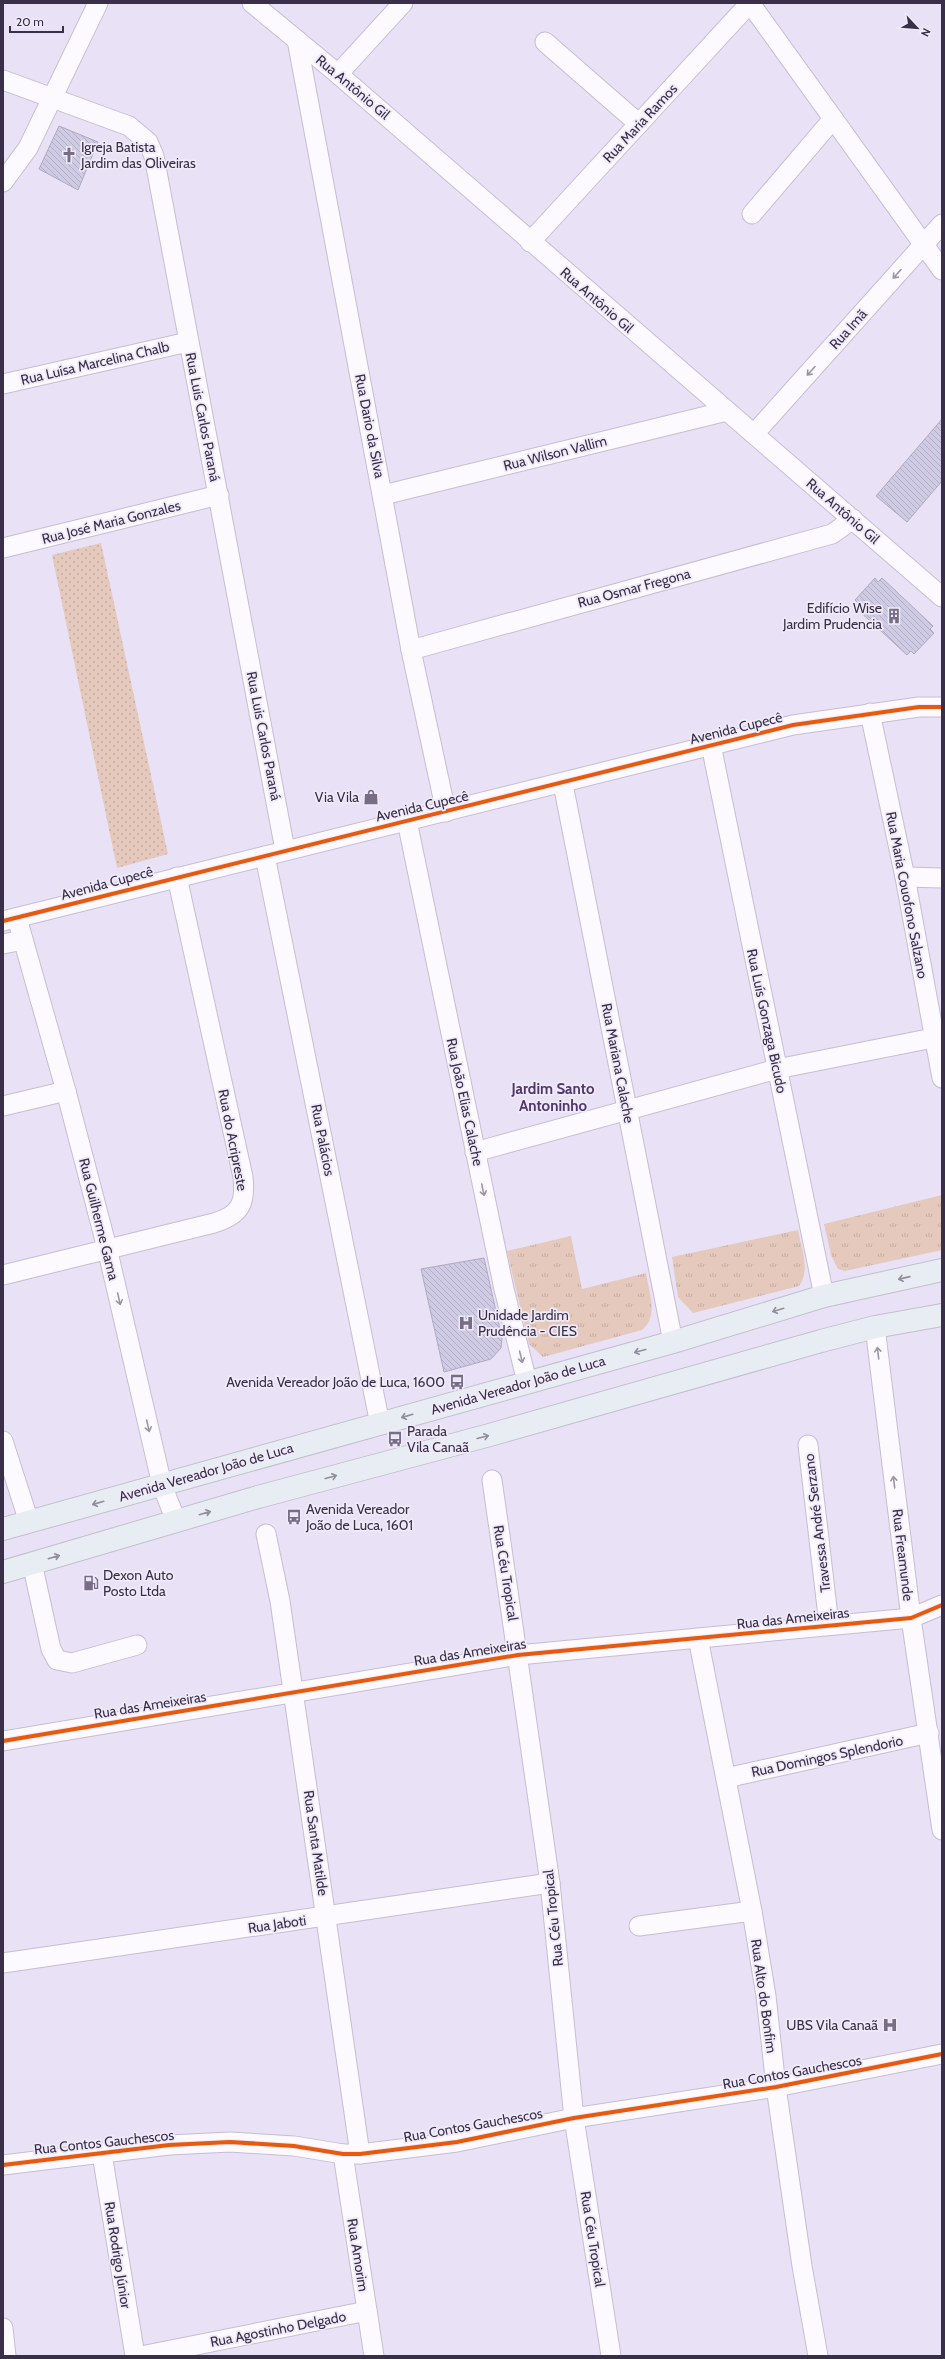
<svg xmlns="http://www.w3.org/2000/svg" width="945" height="2359" font-family="Cabin,sans-serif">
<style>
.grass{fill:url(#grass-dots)}
.park{fill:url(#park-tufts)}
.building{fill:url(#building-back-hatch);stroke:#aeaac0}
.lines{fill:none;stroke-linecap:round;stroke-linejoin:round}
.minor-casing{stroke:#c6bdd3;stroke-width:21}
.major-casing{stroke:#c4bfcd;stroke-width:24}
.minor{stroke:#fcfafe;stroke-width:19}
.major{stroke:#e8edf4;stroke-width:22}
.cycleway-casing{stroke:#efeaf8;stroke-width:6}
.cycleway{stroke:#e8590c;stroke-width:4}
.oneway{stroke:#9b94a4}
.oneway2{stroke:#918e9e}
.labels{text-anchor:middle;stroke-width:3.5;stroke-linejoin:round;paint-order:stroke}
.street-label{font-size:14px;fill:#3a2f49;stroke:#efeaf8}
.poi-label{font-size:14px;fill:#3a2f49;stroke:#efeaf8;text-anchor:start}
.neighbourhood-label{font-size:15px;font-weight:bold;fill:#51396f;stroke:#efeaf8}
</style>
<defs>
<pattern id="grass-dots" width="8" height="8" patternUnits="userSpaceOnUse"><rect width="8" height="8" fill="#e5c9bc"/><path d="M2 2h.1M6 6h.1" fill="none" stroke="#c5ada3" stroke-width="1.8" stroke-linecap="round"/></pattern>
<pattern id="park-tufts" width="24" height="20" patternUnits="userSpaceOnUse"><rect width="24" height="20" fill="#e5c9bc"/><path d="M3 7l-1-3M5 7V3M7 7l1-3M15 17l-1-3M17 17v-4M19 17l1-3" fill="none" stroke="#c5ada3"/></pattern>
<pattern id="building-back-hatch" width="6" height="6" patternUnits="userSpaceOnUse"><rect width="6" height="6" fill="#d0cbe5"/><path d="M-1 5l2 2M0 0l6 6M5-1l2 2" fill="none" stroke="#b3afc6"/></pattern>
</defs>
<rect width="100%" height="100%" fill="#e9e1f6"/>
<path class="grass" d="M101 543 168 854 117 868 52 555Z"/>
<g class="park">
<path d="M942 1195V1250L845 1271 838 1269 831 1255 824 1224Z"/>
<path d="M798 1230C801 1247 811 1271 799 1286L693 1313 678 1297 672 1257Z"/>
<path d="M571 1236 582 1289 646 1273C649 1292 659 1317 642 1330L543 1357 529 1344 507 1251Z"/>
</g>
<g class="building">
<path d="M59 126 98 142 78 190 39 169Z"/>
<path d="M942 419V481L907 522 876 496Z"/>
<path d="M875 578 878 582 882 578 933 626 930 629 934 633 914 654 911 651 907 655 855 607 858 603 855 600Z"/>
<path d="M484 1258 502 1338 501 1348 491 1359 444 1372 421 1269Z"/>
</g>
<g class="lines">
<g class="minor-casing">
<g id="minor">
<path d="M252 3 338 74 942 597"/>
<path d="M297 40 411 650 446 812"/>
<path d="M545 42 639 124"/>
<path d="M338 74 403 3"/>
<path d="M3 80 129 126 148 142 154 156 285 850"/>
<path d="M3 182 28 148 98 3"/>
<path d="M752 214 833 119"/>
<path d="M530 242 750 3 942 270"/>
<path d="M3 384 188 342"/>
<path d="M754 434 942 224"/>
<path d="M383 495 727 411"/>
<path d="M3 548 219 495"/>
<path d="M411 650 832 534 853 519"/>
<path d="M870 713 905 877 942 1078"/>
<path d="M711 745 824 1296"/>
<path d="M563 784 673 1342"/>
<path d="M407 821 504 1289 527 1382"/>
<path d="M265 856 380 1424"/>
<path d="M905 877 942 878"/>
<path d="M17 918 66 1091 107 1248 162 1485 176 1521"/>
<path d="M3 921 793 725 919 707H942"/>
<path d="M3 944 23 940"/>
<path d="M3 1106 66 1091"/>
<path d="M475 1152 777 1069 933 1038H942"/>
<path d="M3 1275 214 1223C240 1215 246 1204 243 1177L177 877"/>
<path d="M875 1327 911 1618 942 1830"/>
<path d="M3 1441 29 1522"/>
<path d="M808 1445 829 1625"/>
<path d="M492 1480 550 1883 574 2118 611 2356"/>
<path d="M266 1534 280 1601 360 2154"/>
<path d="M32 1563 51 1649 57 1660 72 1663 137 1645"/>
<path d="M698 1638 752 1911 766 1996 776 2087 802 2266 818 2356"/>
<path d="M3 1741 518 1655 911 1618 942 1605"/>
<path d="M726 1778 929 1733"/>
<path d="M639 1926 752 1911"/>
<path d="M3 1963 550 1883"/>
<path d="M102 2154 135 2356"/>
<path d="M343 2154 374 2356"/>
<path d="M3 2165 169 2145 230 2142 294 2146 343 2154H360L457 2142 574 2118 776 2087 942 2054"/>
<path d="M3 2328 6 2356"/>
<path d="M141 2356 367 2311"/>
</g>
</g>
<g class="major-casing">
<g id="major">
<path d="M3 1529 673 1342 824 1296 942 1270"/>
<path d="M3 1572 258 1497 486 1436 821 1341 875 1327 942 1315"/>
</g>
</g>
<use href="#minor" class="minor"/>
<use href="#major" class="major"/>
<g class="cycleway-casing">
<g id="cycleway">
<path d="M3 921 793 725 919 707H942"/>
<path d="M3 1741 518 1655 911 1618 942 1605"/>
<path d="M3 2165 169 2145 230 2142 294 2146 343 2154H360L457 2142 574 2118 776 2087 942 2054"/>
</g>
</g>
<use href="#cycleway" class="cycleway"/>
</g>
<defs><path id="oneway-shaft" d="M-6 0H5M1.5-3L5.5 0L1.5 3" fill="none" stroke-width="1.6" stroke-linecap="round" stroke-linejoin="round"/></defs>
<g class="oneway">
<use href="#oneway-shaft" transform="translate(897 274) rotate(132)"/>
<use href="#oneway-shaft" transform="translate(811 371) rotate(132)"/>
<use href="#oneway-shaft" transform="translate(483 1190) rotate(78)"/>
<use href="#oneway-shaft" transform="translate(119 1299) rotate(77)"/>
<use href="#oneway-shaft" transform="translate(878 1353) rotate(-97)"/>
<use href="#oneway-shaft" transform="translate(521 1357) rotate(76)"/>
<use href="#oneway-shaft" transform="translate(148 1426) rotate(77)"/>
<use href="#oneway-shaft" transform="translate(894 1482) rotate(-97)"/>
</g>
<g class="oneway2">
<use href="#oneway-shaft" transform="translate(904 1278) rotate(167)"/>
<use href="#oneway-shaft" transform="translate(778 1310) rotate(163)"/>
<use href="#oneway-shaft" transform="translate(640 1351) rotate(165)"/>
<use href="#oneway-shaft" transform="translate(407 1416) rotate(164)"/>
<use href="#oneway-shaft" transform="translate(483 1437) rotate(-14)"/>
<use href="#oneway-shaft" transform="translate(331 1477) rotate(-15)"/>
<use href="#oneway-shaft" transform="translate(98 1503) rotate(164)"/>
<use href="#oneway-shaft" transform="translate(205 1513) rotate(-16)"/>
<use href="#oneway-shaft" transform="translate(54 1557) rotate(-16)"/>
</g>
<defs>
<g id="church-bare" transform="scale(1.2)"><path d="M-1.2-6h2.4v3.5h3.3v2.4h-3.3V6h-2.4V-.1h-3.3v-2.4h3.3Z" fill="#776d86" stroke="#efeaf8" stroke-width="2.5" paint-order="stroke"/></g>
<g id="building-bare" transform="scale(1.2)"><path d="M-4-6H4V6H1V3H-1V6H-4ZM-2.5-4.3h1.7v1.8h-1.7ZM.8-4.3h1.7v1.8H.8ZM-2.5-1h1.7V.8h-1.7ZM.8-1h1.7V.8H.8Z" fill="#776d86" stroke="#efeaf8" stroke-width="2.5" paint-order="stroke"/></g>
<g id="shop-bare" transform="scale(1.2)"><path d="M-5-2.5h2.3a2.7 3.5 0 0 1 5.4 0H5L5.5 6h-11ZM-1.5-2.5h3a1.5 2.3 0 0 0-3 0Z" fill="#776d86" stroke="#efeaf8" stroke-width="2.5" paint-order="stroke"/></g>
<g id="hospital-bare" transform="scale(1.2)"><path d="M-5-5h3v3.5h4V-5h3V5h-3V1.5h-4V5h-3Z" fill="#776d86" stroke="#efeaf8" stroke-width="2.5" paint-order="stroke"/></g>
<g id="bus-bare" transform="scale(1.2)"><path d="M-5-6H5V4H4V6H2V4H-2V6H-4V4H-5ZM-3.5-4V0h7V-4ZM-3.5 1.2v1.5H-2V1.2ZM2 1.2v1.5H3.5V1.2Z" fill="#776d86" stroke="#efeaf8" stroke-width="2.5" paint-order="stroke"/></g>
<g id="fuel-bare" transform="scale(1.2)"><path d="M-5.5-6h7V0h2V4h1.3V-2.5L3-4.5l.8-.8L6-3V5H2.5V1h-1V6h-7ZM-4.2-4.7v3.2H.2V-4.7Z" fill="#776d86" stroke="#efeaf8" stroke-width="2.5" paint-order="stroke"/></g>
</defs>
<g fill-rule="evenodd">
<use href="#church-bare" x="69" y="155"/>
<use href="#building-bare" x="894" y="616"/>
<use href="#shop-bare" x="371" y="797"/>
<use href="#hospital-bare" x="466" y="1323"/>
<use href="#bus-bare" x="457" y="1382"/>
<use href="#bus-bare" x="395" y="1439"/>
<use href="#bus-bare" x="294" y="1517"/>
<use href="#fuel-bare" x="91" y="1583"/>
<use href="#hospital-bare" x="890" y="2025"/>
</g>
<g class="labels">
<g class="street-label">
<text transform="translate(353 87) rotate(40)" y="5">Rua Antônio Gil</text>
<text transform="translate(640 123) rotate(-47)" y="5">Rua Maria Ramos</text>
<text transform="translate(597 300) rotate(41)" y="5">Rua Antônio Gil</text>
<text transform="translate(848 329) rotate(-48)" y="5">Rua Imã</text>
<text transform="translate(95 363) rotate(-13)" y="5">Rua Luísa Marcelina Chalb</text>
<text transform="translate(203 417) rotate(79)" y="5">Rua Luis Carlos Paraná</text>
<text transform="translate(370 426) rotate(79)" y="5">Rua Dario da Silva</text>
<text transform="translate(555 453) rotate(-14)" y="5">Rua Wilson Vallim</text>
<text transform="translate(843 511) rotate(41)" y="5">Rua Antônio Gil</text>
<text transform="translate(111 522) rotate(-14)" y="5">Rua José Maria Gonzales</text>
<text transform="translate(634 588) rotate(-15)" y="5">Rua Osmar Fregona</text>
<text transform="translate(736 728) rotate(-14)" y="5">Avenida Cupecê</text>
<text transform="translate(264 736) rotate(79)" y="5">Rua Luis Carlos Paraná</text>
<text transform="translate(422 806) rotate(-13)" y="5">Avenida Cupecê</text>
<text transform="translate(107 883) rotate(-15)" y="5">Avenida Cupecê</text>
<text transform="translate(907 895) rotate(79)" y="5">Rua Maria Couofono Salzano</text>
<text transform="translate(767 1021) rotate(78)" y="5">Rua Luís Gonzaga Bicudo</text>
<text transform="translate(618 1063) rotate(79)" y="5">Rua Mariana Calache</text>
<text transform="translate(465 1102) rotate(78)" y="5">Rua João Elias Calache</text>
<text transform="translate(233 1140) rotate(79)" y="5">Rua do Acripreste</text>
<text transform="translate(323 1140) rotate(79)" y="5">Rua Palácios</text>
<text transform="translate(99 1219) rotate(76)" y="5">Rua Guilherme Gama</text>
<text transform="translate(518 1385) rotate(-16)" y="5">Avenida Vereador João de Luca</text>
<text transform="translate(206 1472) rotate(-16)" y="5">Avenida Vereador João de Luca</text>
<text transform="translate(817 1523) rotate(-97)" y="5">Travessa André Serzano</text>
<text transform="translate(903 1555) rotate(83)" y="5">Rua Freamunde</text>
<text transform="translate(506 1573) rotate(81)" y="5">Rua Céu Tropical</text>
<text transform="translate(793 1618) rotate(-6)" y="5">Rua das Ameixeiras</text>
<text transform="translate(470 1652) rotate(-9)" y="5">Rua das Ameixeiras</text>
<text transform="translate(150 1705) rotate(-9)" y="5">Rua das Ameixeiras</text>
<text transform="translate(827 1756) rotate(-12)" y="5">Rua Domingos Splendorio</text>
<text transform="translate(316 1843) rotate(82)" y="5">Rua Santa Matilde</text>
<text transform="translate(553 1918) rotate(-96)" y="5">Rua Céu Tropical</text>
<text transform="translate(277 1924) rotate(-8)" y="5">Rua Jaboti</text>
<text transform="translate(764 1996) rotate(82)" y="5">Rua Alto do Bonfim</text>
<text transform="translate(792 2072) rotate(-10)" y="5">Rua Contos Gauchescos</text>
<text transform="translate(473 2125) rotate(-10)" y="5">Rua Contos Gauchescos</text>
<text transform="translate(104 2142) rotate(-6)" y="5">Rua Contos Gauchescos</text>
<text transform="translate(593 2239) rotate(81)" y="5">Rua Céu Tropical</text>
<text transform="translate(118 2255) rotate(81)" y="5">Rua Rodrigo Júnior</text>
<text transform="translate(358 2255) rotate(81)" y="5">Rua Amorim</text>
<text transform="translate(278 2329) rotate(-11)" y="5">Rua Agostinho Delgado</text>
</g>
<g class="poi-label">
<text x="81" y="152">Igreja Batista<tspan x="81" dy="16">Jardim das Oliveiras</tspan></text>
<text x="882" y="613" text-anchor="end">Edifício Wise<tspan x="882" dy="16">Jardim Prudencia</tspan></text>
<text x="359" y="802" text-anchor="end">Via Vila</text>
<text x="478" y="1320">Unidade Jardim<tspan x="478" dy="16">Prudência - CIES</tspan></text>
<text x="445" y="1387" text-anchor="end">Avenida Vereador João de Luca, 1600</text>
<text x="407" y="1436">Parada<tspan x="407" dy="16">Vila Canaã</tspan></text>
<text x="306" y="1514">Avenida Vereador<tspan x="306" dy="16">João de Luca, 1601</tspan></text>
<text x="103" y="1580">Dexon Auto<tspan x="103" dy="16">Posto Ltda</tspan></text>
<text x="878" y="2030" text-anchor="end">UBS Vila Canaã</text>
</g>
<g class="neighbourhood-label">
<text x="553" y="1094">Jardim Santo<tspan x="553" dy="17">Antoninho</tspan></text>
</g>
</g>
<rect width="945" height="2359" fill="none" stroke="#3a2f49" stroke-width="8"/>
<g transform="translate(917 28) rotate(116)" stroke="#efeaf8" stroke-width="3" paint-order="stroke">
<path d="M0-3L7 15L0 10L-7 15Z" fill="#3a2f49"/>
<text y="-6" font-size="11" font-weight="bold" text-anchor="middle" fill="#3a2f49">N</text>
</g>
<path d="M10 26v6h53v-6" fill="none" stroke="#3a2f49" stroke-width="2"/>
<text x="16" y="26" font-size="12" fill="#3a2f49" stroke="#efeaf8" stroke-width="3" paint-order="stroke">20 m</text>
</svg>
